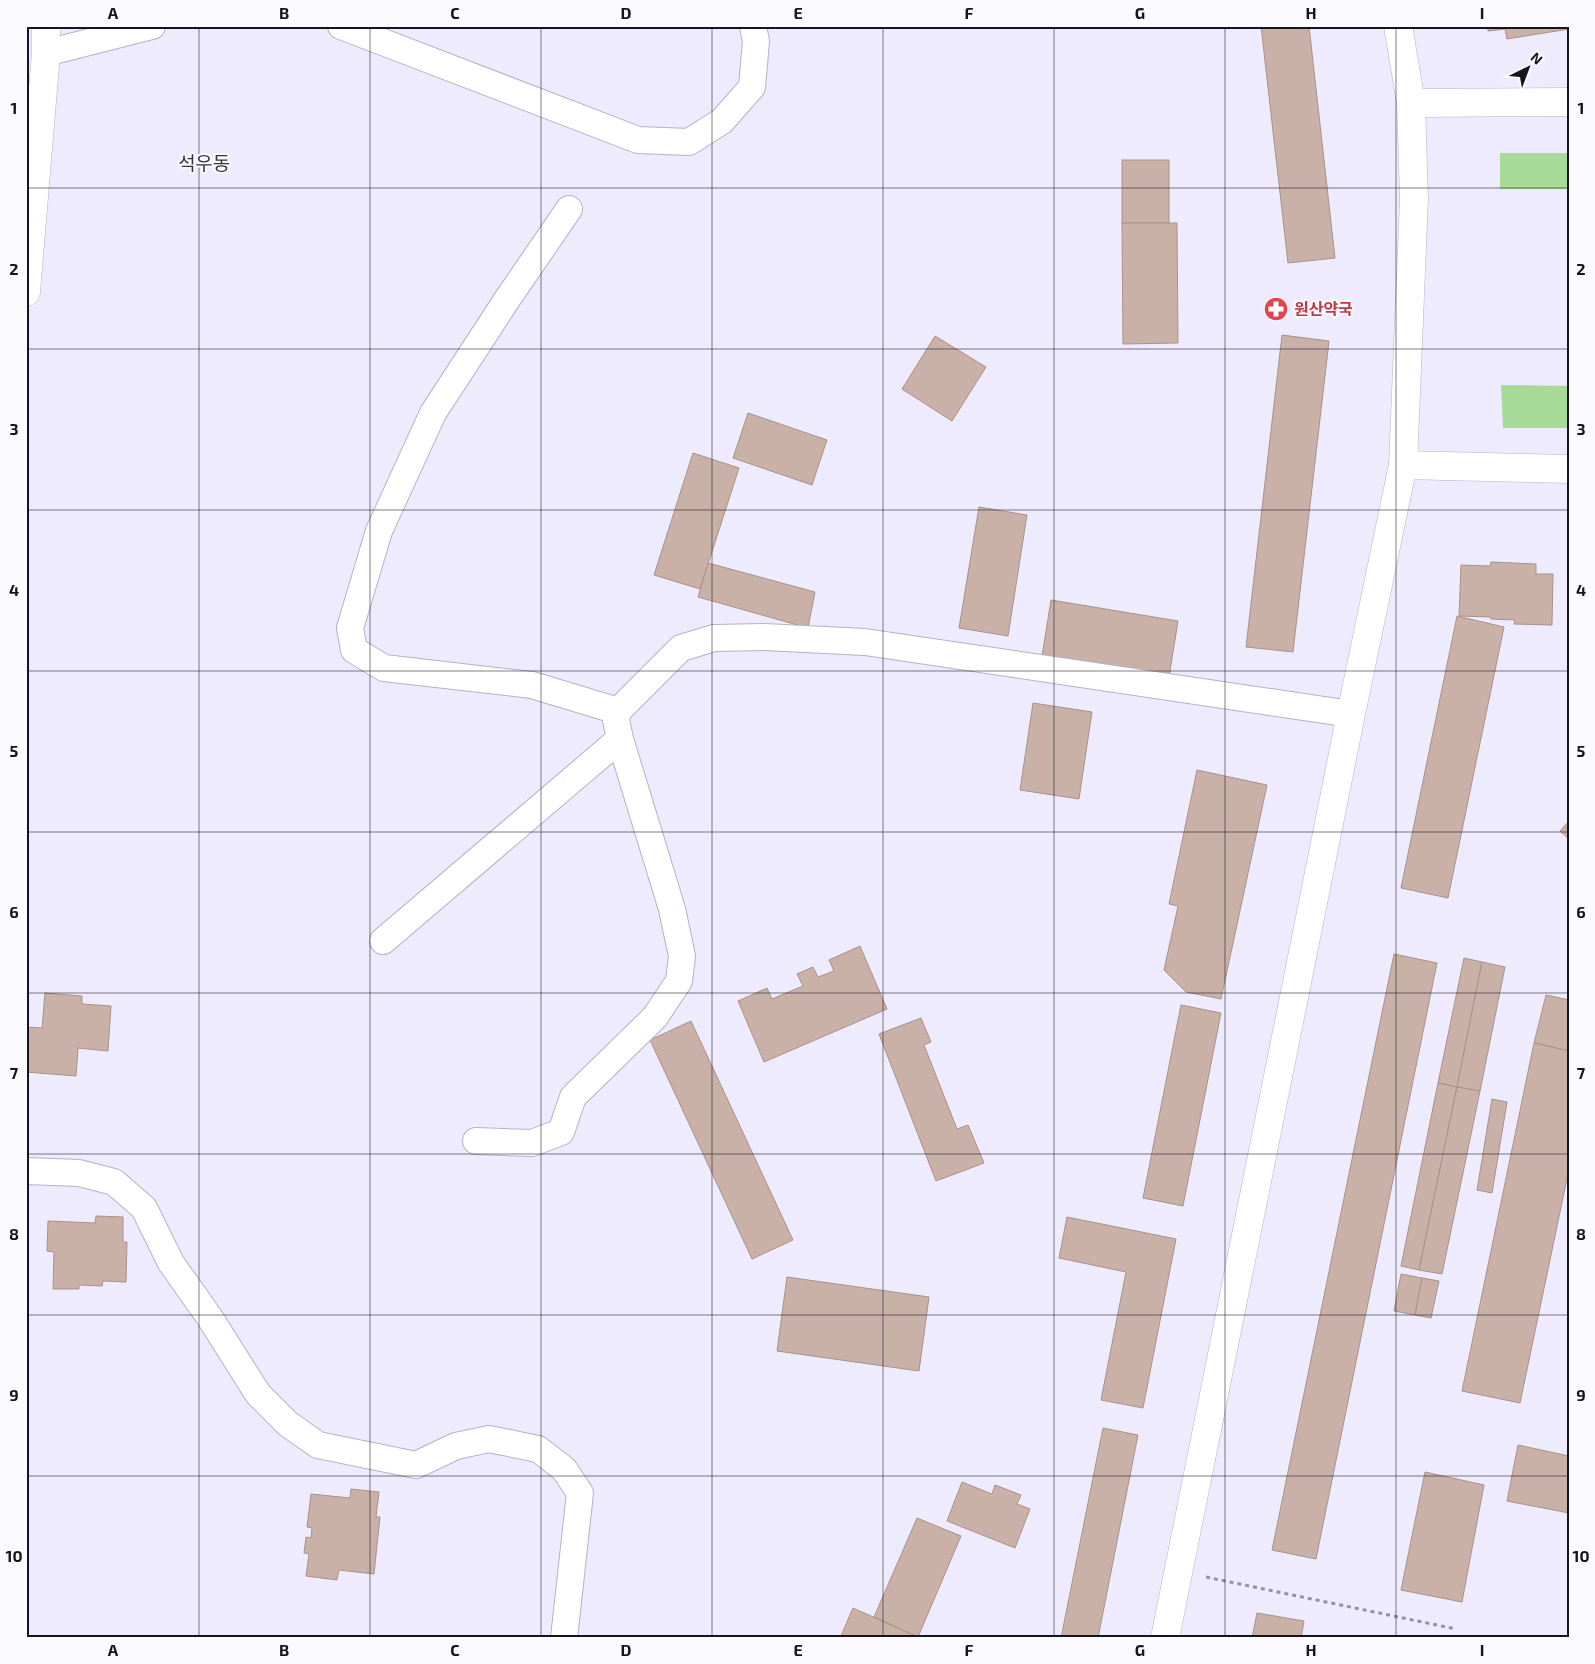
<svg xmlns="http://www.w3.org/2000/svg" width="1595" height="1664" font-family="'Exo 2','Noto Sans KR',sans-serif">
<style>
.green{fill:#a7da97}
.building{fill:#cab1a8;stroke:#a99188}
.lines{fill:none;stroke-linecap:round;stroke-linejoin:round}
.street-casing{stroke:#b5b1c7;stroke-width:28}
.secondary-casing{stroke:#b5b1c7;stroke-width:29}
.highway-casing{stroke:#b5b1c7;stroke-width:29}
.path{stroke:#9592a0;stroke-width:3;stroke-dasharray:4 4;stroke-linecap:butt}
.street{stroke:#fff;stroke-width:26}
.secondary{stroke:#fff;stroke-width:28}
.highway{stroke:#fff;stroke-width:28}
.grid{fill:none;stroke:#16141c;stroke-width:1;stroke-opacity:0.55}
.labels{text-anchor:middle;stroke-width:4;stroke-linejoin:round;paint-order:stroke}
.health-label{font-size:16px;font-weight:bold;fill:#be3a42;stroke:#fbfaff;text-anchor:start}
.quarter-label{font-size:19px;fill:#343142;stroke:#fbfaff}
.neatline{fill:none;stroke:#16141c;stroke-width:2}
.grid-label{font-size:16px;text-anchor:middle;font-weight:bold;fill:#16141c}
</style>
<rect width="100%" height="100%" fill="#eeebfe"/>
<g class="green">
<rect x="1500" y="153" width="69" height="36"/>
<path d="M1501 385 1569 386V428H1503Z"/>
</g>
<g class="building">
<path d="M1261 26H1309L1335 258 1288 263Z"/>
<path d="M1488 26H1569V29L1507 39 1505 29 1488 31Z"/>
<rect x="1122" y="160" width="47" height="63"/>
<path d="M1122 223H1177L1178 343 1123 344Z"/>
<path d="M1282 335 1329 341 1293 652 1246 647Z"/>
<path d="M935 336 986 367 952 421 902 389Z"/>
<path d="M748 413 827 440 812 485 733 458Z"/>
<path d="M693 453 739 468 700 589 654 575Z"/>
<path d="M979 507 1027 515 1008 636 959 628Z"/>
<path d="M1491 562 1536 564V574H1553L1552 625 1514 624 1515 620 1491 619V617L1459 616 1461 565 1490 566Z"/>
<path d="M708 563 815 592 808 628 698 597Z"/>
<path d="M1051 600 1178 621 1169 677 1042 656Z"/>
<path d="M1457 616 1504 627 1448 898 1401 888Z"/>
<path d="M1033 703 1092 712 1079 799 1020 790Z"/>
<path d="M1197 770 1267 785 1221 999 1186 992 1164 970 1178 906 1169 904Z"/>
<path d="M1569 821V839L1560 831Z"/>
<path d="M860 946 887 1009 764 1062 738 1001 767 988 772 999 803 986 797 974 813 967 818 977 834 971 829 960Z"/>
<path d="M1394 954 1437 963 1316 1559 1272 1550Z"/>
<path d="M1464 958 1482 962 1457 1087 1438 1083Z"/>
<path d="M1482 962 1505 967 1480 1091 1457 1087Z"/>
<path d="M45 993 82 996V1004L111 1006 108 1051 78 1048 76 1076 26 1072V1027L42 1028Z"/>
<path d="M1546 995 1569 1000V1051L1534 1043Z"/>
<path d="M1181 1005 1221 1013 1183 1206 1143 1198Z"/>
<path d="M921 1018 931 1042 924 1045 957 1129 968 1125 984 1163 936 1181 879 1034Z"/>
<path d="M691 1021 793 1240 752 1259 650 1040Z"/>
<path d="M1534 1043 1569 1051V1169L1520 1403 1462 1391Z"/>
<path d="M1438 1083 1457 1087 1419 1270 1401 1266Z"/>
<path d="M1457 1087 1480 1091 1442 1274 1419 1270Z"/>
<path d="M1492 1099 1507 1102 1492 1193 1477 1190Z"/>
<path d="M96 1216 123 1217V1242H127L126 1282 103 1281 102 1286 79 1285V1289H53L54 1252 47 1251 48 1221 95 1223Z"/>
<path d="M1067 1217 1176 1239 1143 1408 1101 1400 1126 1272 1059 1258Z"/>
<path d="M1401 1274 1422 1278 1415 1315 1394 1311Z"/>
<path d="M787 1277 929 1297 919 1371 777 1351Z"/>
<path d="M1422 1278 1439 1281 1431 1318 1415 1315Z"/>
<path d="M1103 1428 1138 1435 1098 1638H1061Z"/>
<path d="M1518 1445 1569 1456V1513L1507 1501Z"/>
<path d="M1425 1472 1484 1485 1462 1602 1401 1590Z"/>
<path d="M962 1482 992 1494 995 1485 1021 1495 1017 1504 1030 1509 1015 1548 947 1521Z"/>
<path d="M351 1489 379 1492 376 1517H380L374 1574 339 1570 337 1580 306 1576 309 1554 304 1553 306 1537 311 1538 312 1528 307 1527 311 1494 350 1498Z"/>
<path d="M917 1518 961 1536 918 1637 874 1617Z"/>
<path d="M853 1608 918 1637 921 1638H840Z"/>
<path d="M1257 1613 1304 1621 1301 1638H1252Z"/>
</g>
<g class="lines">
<g class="street-casing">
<g id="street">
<path d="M341 26 638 140 689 142 722 121 752 87 756 41 753 26"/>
<path d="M46 53 152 26"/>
<path d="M569 209 506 301 433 413 379 531 350 628 354 650 384 668 532 685 618 711 681 648 714 638 764 637 865 642 1351 714"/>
<path d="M383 941 620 739"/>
<path d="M476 1141 532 1143 561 1132 573 1097 655 1017 679 981 682 956 672 909 620 739 616 720 618 711"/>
<path d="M26 1171 79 1173 114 1182 144 1208 171 1263 210 1318 258 1394 288 1424 318 1445 416 1465 456 1446 489 1439 538 1449 564 1469 580 1493 564 1638"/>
</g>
</g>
<g class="secondary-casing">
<g id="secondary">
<path d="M1411 103 1569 102"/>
<path d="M26 292 46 53V26"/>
<path d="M1403 465 1569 469"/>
</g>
</g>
<g class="highway-casing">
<path id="highway" d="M1165 1638 1351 714 1403 465 1414 199 1411 103 1398 26"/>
</g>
<path class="path" d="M1206 1577 1456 1629"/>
<use href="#street" class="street"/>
<use href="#secondary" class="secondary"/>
<use href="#highway" class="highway"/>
</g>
<path class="grid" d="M199 26V1638M370 26V1638M541 26V1638M712 26V1638M883 26V1638M1054 26V1638M1225 26V1638M1396 26V1638M26 188H1569M26 349H1569M26 510H1569M26 671H1569M26 832H1569M26 993H1569M26 1154H1569M26 1315H1569M26 1476H1569"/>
<defs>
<g id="pharmacy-disc" transform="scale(1.25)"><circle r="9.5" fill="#e0444e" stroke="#fbfaff"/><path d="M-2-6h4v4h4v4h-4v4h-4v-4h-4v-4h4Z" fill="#fff"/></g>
</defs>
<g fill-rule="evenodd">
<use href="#pharmacy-disc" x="1276" y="309"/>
</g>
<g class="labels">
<g class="health-label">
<text x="1294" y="315">원산약국</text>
</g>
<g class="quarter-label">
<text x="204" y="170">석우동</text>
</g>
</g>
<rect width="1595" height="1664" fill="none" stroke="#fbfaff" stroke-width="55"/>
<g transform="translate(1528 68) rotate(42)" stroke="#fbfaff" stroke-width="4" paint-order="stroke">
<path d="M0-4L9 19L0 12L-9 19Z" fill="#16141c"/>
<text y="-8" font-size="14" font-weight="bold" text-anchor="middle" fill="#16141c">N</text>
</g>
<rect x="28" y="28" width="1540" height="1608" class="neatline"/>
<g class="grid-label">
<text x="113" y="19">A</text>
<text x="284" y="19">B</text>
<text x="455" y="19">C</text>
<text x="626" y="19">D</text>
<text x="798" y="19">E</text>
<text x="969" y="19">F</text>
<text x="1140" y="19">G</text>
<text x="1311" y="19">H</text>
<text x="1482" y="19">I</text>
<text x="14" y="114">1</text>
<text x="1581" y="114">1</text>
<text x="14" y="275">2</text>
<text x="1581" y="275">2</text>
<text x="14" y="435">3</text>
<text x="1581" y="435">3</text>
<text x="14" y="596">4</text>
<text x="1581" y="596">4</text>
<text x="14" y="757">5</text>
<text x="1581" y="757">5</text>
<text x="14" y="918">6</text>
<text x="1581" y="918">6</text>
<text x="14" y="1079">7</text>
<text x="1581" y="1079">7</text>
<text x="14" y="1240">8</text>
<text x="1581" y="1240">8</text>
<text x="14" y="1401">9</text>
<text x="1581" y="1401">9</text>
<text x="14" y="1562">10</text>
<text x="1581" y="1562">10</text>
<text x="113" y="1656">A</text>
<text x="284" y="1656">B</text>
<text x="455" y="1656">C</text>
<text x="626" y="1656">D</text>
<text x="798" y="1656">E</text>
<text x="969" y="1656">F</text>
<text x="1140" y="1656">G</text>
<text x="1311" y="1656">H</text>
<text x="1482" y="1656">I</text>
</g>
</svg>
